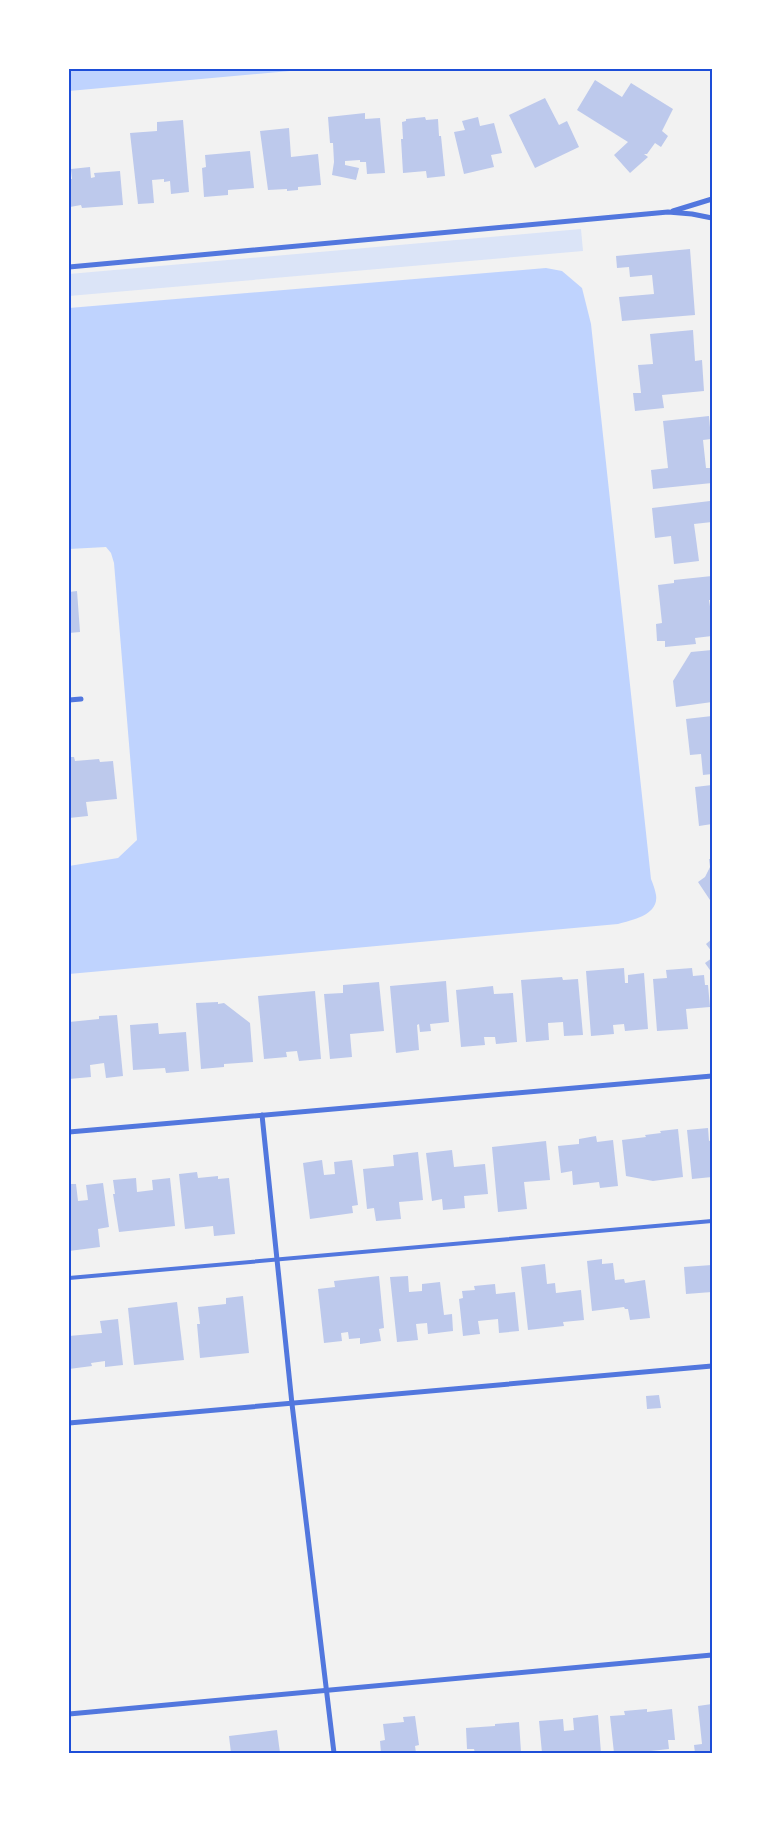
<svg xmlns="http://www.w3.org/2000/svg" width="781" height="1822" font-family="Raleway,sans-serif">
<style>
.green{fill:#dbe4f7}
.water{fill:#bfd3fe}
.building{fill:#bdc9ec}
.lines{fill:none;stroke-linecap:round;stroke-linejoin:round}
.service{stroke:#5277de;stroke-width:4}
.minor{stroke:#5277de;stroke-width:5}
.neatline{fill:none;stroke:#1d4ed8;stroke-width:2}
</style>
<rect width="100%" height="100%" fill="#f2f2f2"/>
<path class="green" d="M581 229 583 251 69 296V274Z"/>
<g class="water">
<path d="M69 69H312L69 91Z"/>
<path d="M546 268 562 271 582 288 591 324 651 879C653 884 655 889 656 895 659 915 632 920 618 924L69 974V866L118 858 137 840 114 563 111 553 106 547 69 549V308Z"/>
</g>
<g class="building">
<path d="M595 80 622 97 631 83 673 109 662 131 668 136 661 147 655 143 647 154H644L648 157 630 173 614 155 628 142 577 110Z"/>
<path d="M545 98 559 125 567 121 579 147 535 168 509 115Z"/>
<path d="M365 113V119L380 118 385 173 367 174 366 162H360V160L345 161V165L359 168 356 180 332 175 334 162 333 143H330L328 117Z"/>
<path d="M425 117 426 120 438 119 439 136H441L445 176 427 178 426 171 403 173 401 139H403L402 122 406 121V119Z"/>
<path d="M478 117 480 126 494 123 502 153 491 155 494 167 464 174 454 132 465 130 462 121Z"/>
<path d="M183 120 189 192 171 194 170 181 164 182V179L152 180 154 203 138 204 130 133 157 131V122Z"/>
<path d="M289 128 291 157 318 154 321 185 298 187V190L287 191V189L268 190 260 131Z"/>
<path d="M250 151 254 188 228 190V195L204 197 202 168 206 167 205 155Z"/>
<path d="M90 167 91 178 95 177 94 173 120 171 123 205 82 208 81 205 70 207 69 179H72L71 169Z"/>
<path d="M690 249 695 315 622 321 619 297 654 294 652 275 630 277 629 267 617 268 616 256Z"/>
<path d="M693 330 695 361 702 360 704 391 662 395 664 408 635 411 633 393H641L638 365 653 364 650 334Z"/>
<path d="M709 416 711 439 703 440 706 468H712V483L653 489 651 470 668 468 663 421Z"/>
<path d="M710 501 712 522 694 524 699 561 674 564 671 536 655 538 652 508Z"/>
<path d="M712 576V600H709L712 619V636L695 638 696 644 665 647V641H657L656 624 662 623 658 585 674 583V580Z"/>
<path d="M77 591 80 632 69 633V592Z"/>
<path d="M712 650V702L676 707 673 681 691 652Z"/>
<path d="M712 716V774L703 775 701 754 690 755 686 719Z"/>
<path d="M69 757H74L75 761 99 759 100 762 113 761 117 799 86 802 88 816 69 818Z"/>
<path d="M712 785V824L699 826 695 787Z"/>
<path d="M709 859H712V903L698 882 705 877 710 867Z"/>
<path d="M712 939V952L706 944Z"/>
<path d="M712 958V973L705 963Z"/>
<path d="M624 968 625 983H628V975L644 973 648 1029 625 1031 624 1024 613 1025 614 1034 591 1036 586 971Z"/>
<path d="M692 968 693 976 704 975 705 985H708L710 1007 686 1009 688 1029 657 1031 653 979 667 978 666 970Z"/>
<path d="M562 977 563 980 578 979 583 1035 564 1036 563 1022 548 1023 549 1040 526 1042 521 980Z"/>
<path d="M446 981 449 1022 430 1024 431 1031 420 1032 419 1024 417 1025 419 1050 396 1053 390 986Z"/>
<path d="M379 982 384 1031 350 1034 352 1057 330 1059 324 994 343 993V985Z"/>
<path d="M493 986 494 994 513 993 517 1042 496 1044 495 1037H484L485 1045 461 1047 456 990Z"/>
<path d="M315 991 321 1059 299 1061 297 1051 286 1052 287 1057 264 1059 258 996Z"/>
<path d="M218 1002V1004L224 1003 250 1023 253 1062 224 1064V1067L201 1069 196 1003Z"/>
<path d="M117 1015 123 1076 106 1078 104 1063 90 1065 91 1077 69 1079V1022L99 1019V1016Z"/>
<path d="M158 1023 159 1034 186 1032 189 1071 166 1073 165 1068 133 1070 130 1025Z"/>
<path d="M708 1128 709 1141 712 1140V1177L692 1179 687 1130Z"/>
<path d="M678 1129 683 1177 653 1181 626 1176 622 1140 646 1137 645 1135 661 1133 660 1131Z"/>
<path d="M596 1136 597 1142 613 1140 618 1186 600 1188 599 1182 573 1185 572 1171 561 1173 558 1146 579 1144V1139Z"/>
<path d="M546 1141 550 1180 524 1182 527 1209 498 1212 492 1147Z"/>
<path d="M452 1150 454 1167 485 1164 488 1194 464 1196 465 1208 443 1210 442 1199 432 1201 426 1153Z"/>
<path d="M418 1152 423 1200 399 1202 401 1219 376 1221 374 1208 367 1209 363 1169 394 1166 393 1155Z"/>
<path d="M322 1160 324 1175 335 1174 334 1162 352 1160 358 1205 352 1206 353 1213 310 1219 303 1163Z"/>
<path d="M197 1172 198 1178 218 1176V1179L229 1178 235 1234 214 1236 213 1226 185 1229 179 1174Z"/>
<path d="M136 1178 137 1192 153 1190 152 1180 170 1178 175 1226 119 1232 113 1194H115L113 1180Z"/>
<path d="M103 1183 109 1227 98 1229 100 1247 69 1251V1184H76L78 1201 88 1200 86 1185Z"/>
<path d="M602 1259V1264L613 1263 615 1280 624 1279 625 1283 645 1280 650 1318 630 1320 628 1309H625L624 1307 592 1311 587 1261Z"/>
<path d="M545 1264 547 1284 555 1283 556 1293 581 1290 584 1320 563 1322 564 1326 528 1330 521 1267Z"/>
<path d="M712 1265V1292L686 1294 684 1267Z"/>
<path d="M379 1276 384 1328 379 1329 381 1341 360 1344V1338L349 1339 348 1332 341 1333 342 1341 324 1343 318 1289 335 1287 334 1281Z"/>
<path d="M408 1276 409 1292 422 1291V1284L440 1282 444 1315 452 1314 453 1331 428 1334 427 1323 416 1324 418 1340 397 1342 390 1277Z"/>
<path d="M495 1284 496 1294 515 1292 519 1331 499 1333 498 1319 478 1321 480 1334 463 1336 459 1299 463 1298 462 1291 475 1290 474 1286Z"/>
<path d="M243 1296 249 1353 200 1358 197 1324H200L198 1307 226 1304V1298Z"/>
<path d="M177 1302 184 1360 134 1365 128 1308Z"/>
<path d="M118 1319 123 1365 105 1367V1361L91 1363 92 1366 69 1369V1336L102 1333 100 1321Z"/>
<path d="M659 1395 661 1408 647 1409 646 1396Z"/>
<path d="M712 1704V1753H695L694 1745 702 1744 698 1706Z"/>
<path d="M647 1709V1712L672 1709 675 1740H668L669 1749 633 1753H614L610 1716 625 1715 624 1711Z"/>
<path d="M598 1715 601 1753H542L539 1721 563 1719 564 1731 574 1730 573 1718Z"/>
<path d="M415 1716 419 1745 415 1746 416 1753H381L380 1741 385 1740 383 1724 404 1722 403 1717Z"/>
<path d="M519 1722 521 1752 475 1753 474 1749H467L466 1728 495 1726V1724Z"/>
<path d="M277 1730 280 1753H231L229 1736Z"/>
</g>
<g class="lines">
<path class="service" d="M69 1278 712 1221"/>
<g class="minor">
<path d="M673 211 712 199"/>
<path d="M69 267 668 212 692 214 712 218"/>
<path d="M69 700 81 699"/>
<path d="M262 1115 292 1404 334 1753"/>
<path d="M69 1132 712 1076"/>
<path d="M69 1423 712 1366"/>
<path d="M69 1714 712 1655"/>
</g>
</g>
<rect width="781" height="1822" fill="none" stroke="#ffffff" stroke-width="140"/>
<rect x="70" y="70" width="641" height="1682" class="neatline"/>
</svg>
